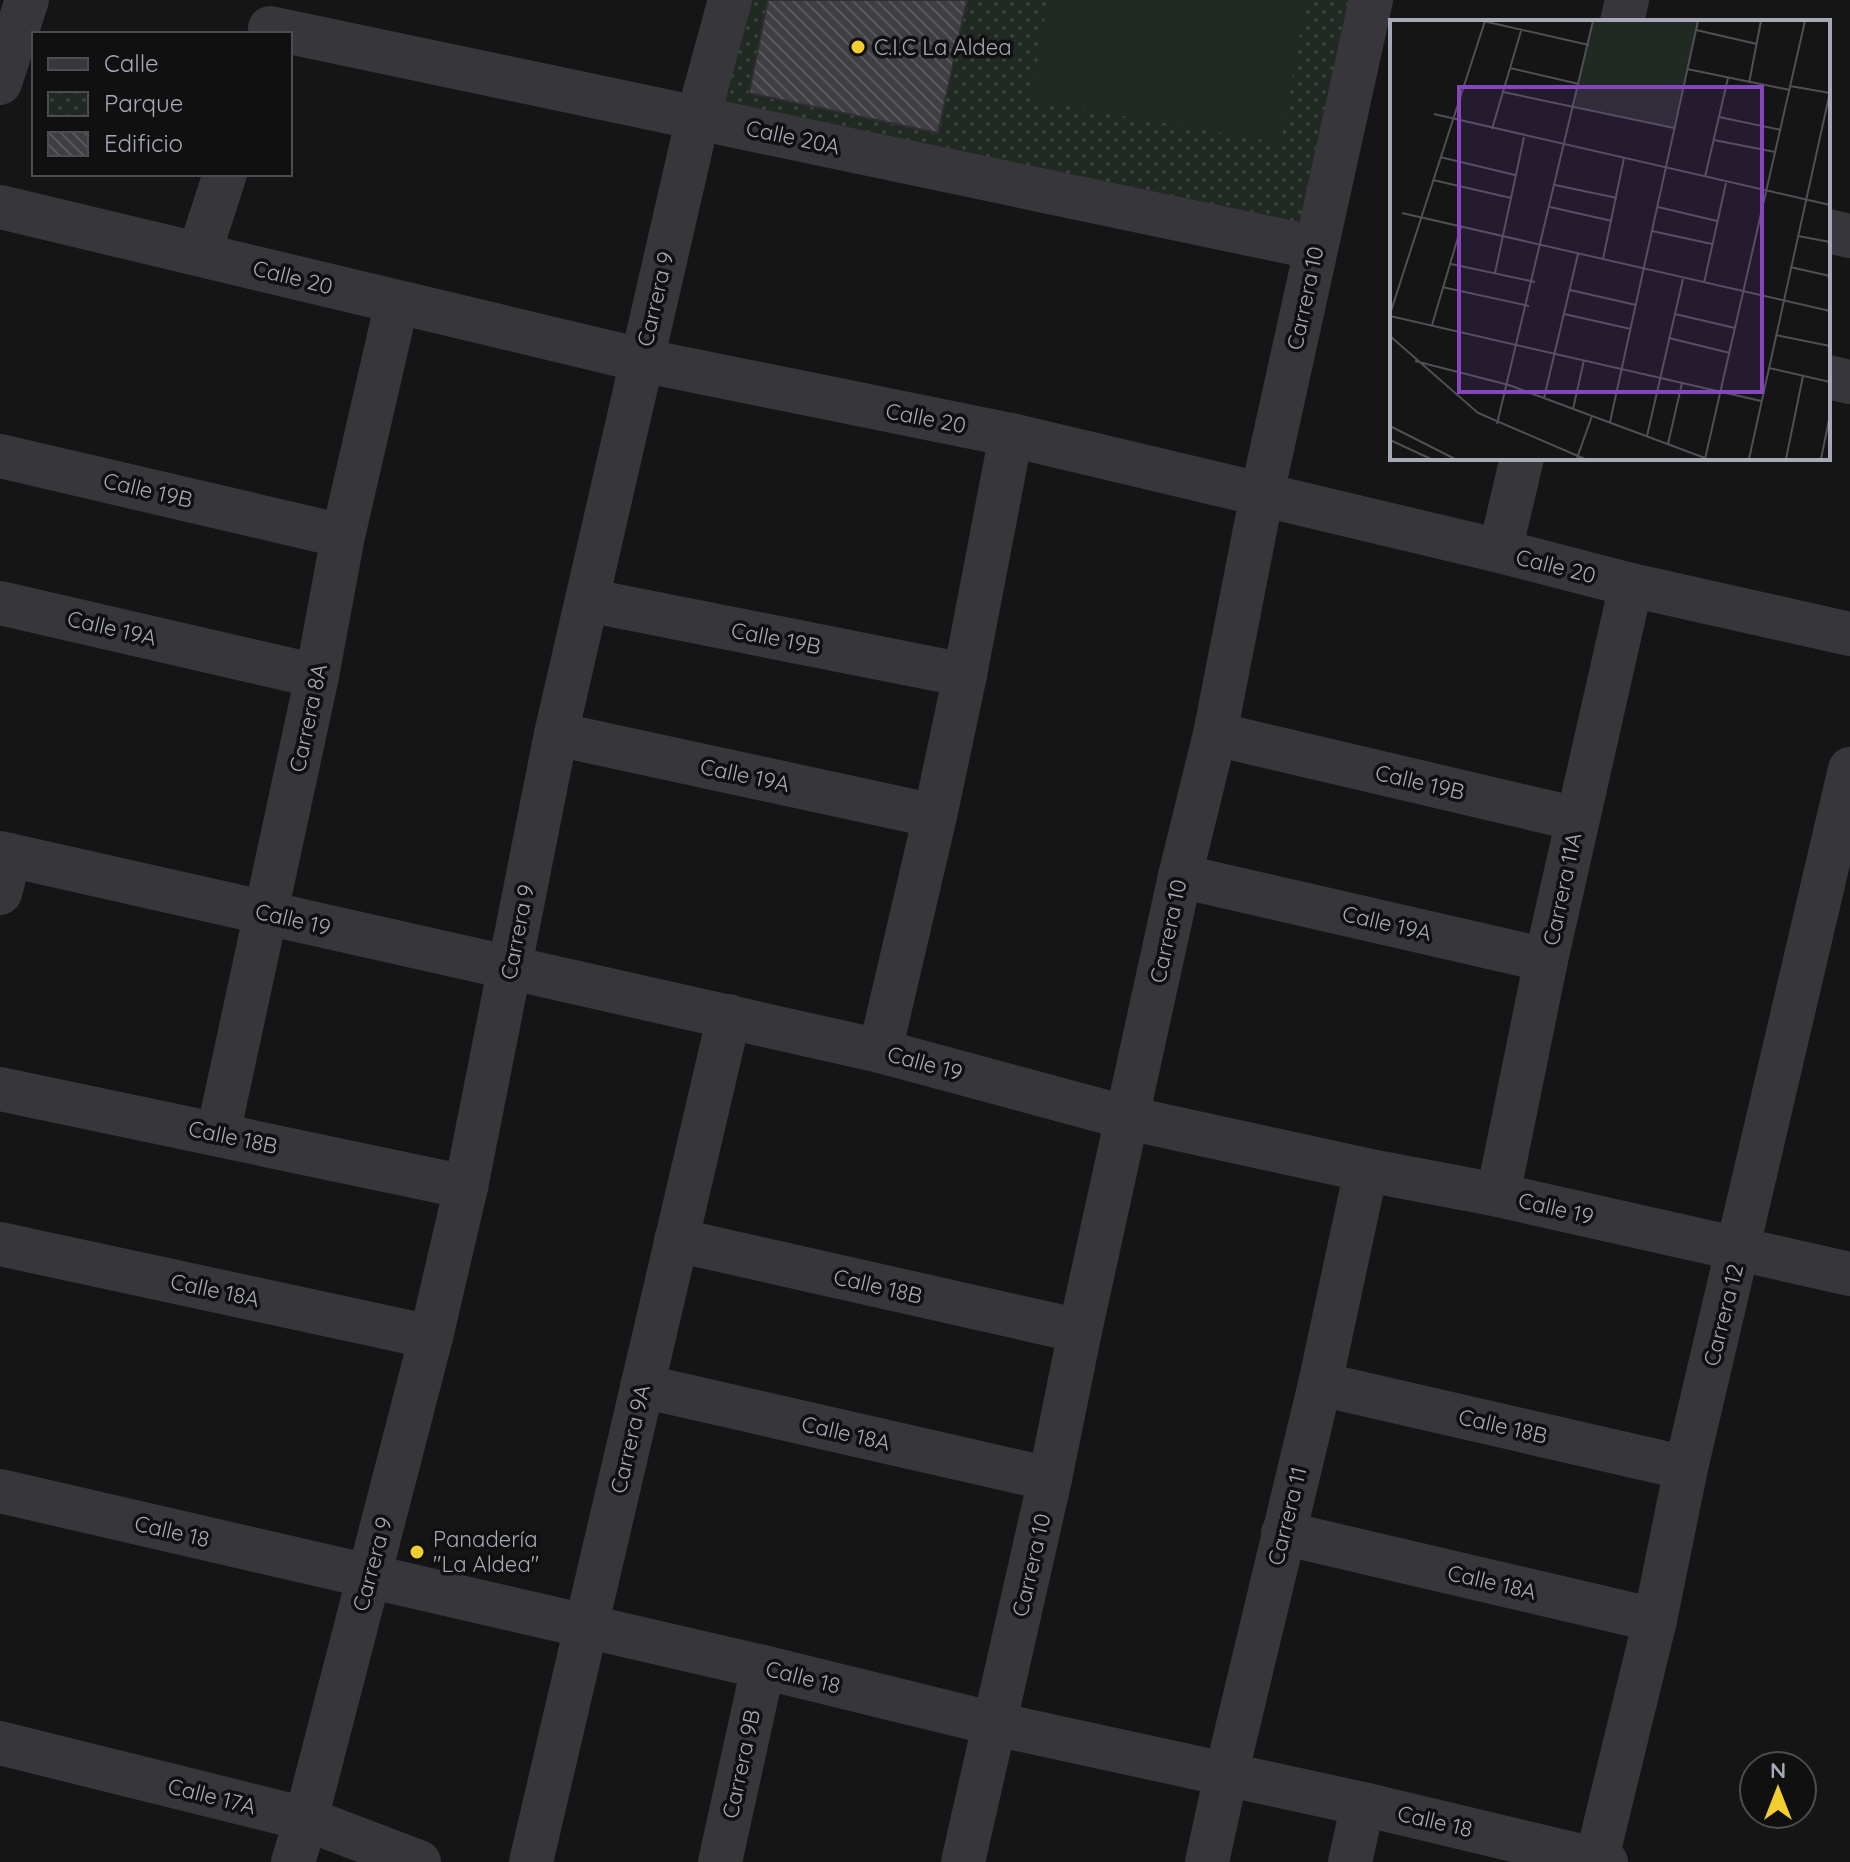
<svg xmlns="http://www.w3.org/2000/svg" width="1850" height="1862" font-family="Quicksand,sans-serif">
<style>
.park{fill:url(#park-dots)}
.pitch{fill:#212923}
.building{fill:url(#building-back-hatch);stroke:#2f2f32;stroke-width:2}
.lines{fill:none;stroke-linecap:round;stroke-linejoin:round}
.minor{stroke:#36363b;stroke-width:44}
.poi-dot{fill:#f4cd2f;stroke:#101011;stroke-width:3}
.labels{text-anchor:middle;stroke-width:7;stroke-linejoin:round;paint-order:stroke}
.poi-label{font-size:22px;fill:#a6a9b7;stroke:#101011;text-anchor:start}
.street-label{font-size:22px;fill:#a6a9b7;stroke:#101011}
.inset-road{fill:none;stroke:#4f5056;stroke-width:2}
.view{fill:#8445bd;fill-opacity:0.15;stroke:#8445bd;stroke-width:4}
.inset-edge{fill:none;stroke:#a6a9b7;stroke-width:4}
</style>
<defs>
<pattern id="park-dots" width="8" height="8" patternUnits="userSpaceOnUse" patternTransform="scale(2)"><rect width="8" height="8" fill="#212923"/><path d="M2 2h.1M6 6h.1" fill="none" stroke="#3e4541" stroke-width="1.8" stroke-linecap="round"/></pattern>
<pattern id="building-back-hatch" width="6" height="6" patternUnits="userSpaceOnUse" patternTransform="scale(2)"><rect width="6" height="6" fill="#3f3f43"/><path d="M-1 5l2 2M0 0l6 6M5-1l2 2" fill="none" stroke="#58585c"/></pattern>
</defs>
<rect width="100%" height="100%" fill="#151516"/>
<path class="park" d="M730 0H1371L1316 248 698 117Z"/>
<path class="pitch" d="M1048 0H1306L1281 143 1030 100Z"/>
<path class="building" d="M768 0H967L938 133 749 93Z"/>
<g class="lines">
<g class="minor">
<path d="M1622 22 1627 0"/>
<path d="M270 28 1316 248"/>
<path d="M0 83 27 0"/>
<path d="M0 207 641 360 1011 435 1500 551 1631 585 1850 634"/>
<path d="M1828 231 1850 236"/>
<path d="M199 254 225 174"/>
<path d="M1828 377 1850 382"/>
<path d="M0 456 343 536"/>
<path d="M1500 551 1522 458"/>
<path d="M587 600 965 675"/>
<path d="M0 603 317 676"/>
<path d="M556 734 935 816"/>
<path d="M1215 734 1577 819"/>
<path d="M0 853 880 1051 1128 1118 1366 1170 1498 1195 1850 1274"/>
<path d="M1180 876 1546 960"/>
<path d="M0 893 10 855"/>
<path d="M880 1051 935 816 965 675 1011 435"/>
<path d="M0 1089 466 1187"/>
<path d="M218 1134 317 676 343 536 397 302"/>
<path d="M1498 1195 1546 960 1631 585"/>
<path d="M676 1240 1080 1331"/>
<path d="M0 1244 431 1337"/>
<path d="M1320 1384 1686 1468"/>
<path d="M642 1386 1050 1479"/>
<path d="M0 1491 763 1667 995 1724 1363 1804 1606 1862"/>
<path d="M1283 1533 1655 1620"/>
<path d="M0 1743 306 1819 419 1862"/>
<path d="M293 1862 306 1819 431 1337 466 1187 556 734 698 117 730 0"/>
<path d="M531 1862 729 1016"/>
<path d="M720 1862 763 1667"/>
<path d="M963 1862 1050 1479 1080 1331 1180 876 1215 734 1262 494 1371 0"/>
<path d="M1207 1862 1226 1775 1320 1384 1366 1170"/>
<path d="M1350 1862 1363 1804"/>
<path d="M1596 1862 1655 1620 1686 1468 1850 769"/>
</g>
</g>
<g class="poi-dot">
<circle cx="858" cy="47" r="8"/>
<circle cx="417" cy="1552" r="8"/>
</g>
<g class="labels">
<g class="poi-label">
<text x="874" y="55">C.I.C La Aldea</text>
<text x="433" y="1547">Panadería<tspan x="433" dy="25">"La Aldea"</tspan></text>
</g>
<g class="street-label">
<text transform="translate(793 137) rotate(12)" y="8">Calle 20A</text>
<text transform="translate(293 277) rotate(14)" y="8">Calle 20</text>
<text transform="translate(1305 298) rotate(-78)" y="8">Carrera 10</text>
<text transform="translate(655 299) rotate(-77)" y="8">Carrera 9</text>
<text transform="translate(926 418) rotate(11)" y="8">Calle 20</text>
<text transform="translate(148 490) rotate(13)" y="8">Calle 19B</text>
<text transform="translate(1556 566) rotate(14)" y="8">Calle 20</text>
<text transform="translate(112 628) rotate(13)" y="8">Calle 19A</text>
<text transform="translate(776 638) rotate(11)" y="8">Calle 19B</text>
<text transform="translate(308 718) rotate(-78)" y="8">Carrera 8A</text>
<text transform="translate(745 775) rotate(12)" y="8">Calle 19A</text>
<text transform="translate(1420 782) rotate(13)" y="8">Calle 19B</text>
<text transform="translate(1562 889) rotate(-78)" y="8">Carrera 11A</text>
<text transform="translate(293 919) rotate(13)" y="8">Calle 19</text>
<text transform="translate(1387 923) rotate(13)" y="8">Calle 19A</text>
<text transform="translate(1168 931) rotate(-78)" y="8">Carrera 10</text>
<text transform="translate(517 932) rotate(-79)" y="8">Carrera 9</text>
<text transform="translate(925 1063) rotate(15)" y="8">Calle 19</text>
<text transform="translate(233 1137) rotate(12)" y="8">Calle 18B</text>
<text transform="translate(1556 1208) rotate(13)" y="8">Calle 19</text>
<text transform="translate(878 1286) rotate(13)" y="8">Calle 18B</text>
<text transform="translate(215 1290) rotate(12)" y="8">Calle 18A</text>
<text transform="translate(1723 1315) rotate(-76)" y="8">Carrera 12</text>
<text transform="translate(1503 1426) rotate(13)" y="8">Calle 18B</text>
<text transform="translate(846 1433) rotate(13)" y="8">Calle 18A</text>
<text transform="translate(630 1439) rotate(-77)" y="8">Carrera 9A</text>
<text transform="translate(1287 1516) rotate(-76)" y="8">Carrera 11</text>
<text transform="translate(172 1531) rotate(13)" y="8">Calle 18</text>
<text transform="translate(372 1564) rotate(-75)" y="8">Carrera 9</text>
<text transform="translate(1031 1565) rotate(-77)" y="8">Carrera 10</text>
<text transform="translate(1492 1582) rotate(13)" y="8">Calle 18A</text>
<text transform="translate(803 1677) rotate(14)" y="8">Calle 18</text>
<text transform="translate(741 1764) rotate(-78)" y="8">Carrera 9B</text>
<text transform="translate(212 1796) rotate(14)" y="8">Calle 17A</text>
<text transform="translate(1435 1821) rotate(13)" y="8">Calle 18</text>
</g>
</g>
<g transform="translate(1390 20)">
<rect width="440" height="440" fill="#151516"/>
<path d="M203 1H308L284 108 183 86Z" fill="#212923"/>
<path d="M248 25 289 32 279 91 238 84Z" fill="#212923"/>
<path class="inset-road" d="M93 1 199 25M306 10 367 24M120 48 189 64M297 49 400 70M359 63 371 1M400 66 440 73M113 72 284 108M44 94 440 185M329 97 391 110M102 109 131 11M324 120 385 132M50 137 125 155M315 157 338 58M43 160 121 178M165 165 227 178M160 187 222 201M268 187 327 201M12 193 440 291M262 211 322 224M408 216 440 222M213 239 234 138M61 244 145 262M400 247 440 256M105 253 134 117M314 263 336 163M52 267 139 286M180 270 246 285M0 294 95 1M174 294 241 309M285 294 345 308M0 296 371 381M42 305 71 207M386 315 440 326M0 316 88 393 195 439M279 318 340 333M25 341 119 365 315 438M379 348 440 362M154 378 188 234M183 389 194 340M220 402 308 1M107 404 203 1M0 406 65 439M257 416 293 259M0 420 41 439M278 424 292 363M187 438 202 396M315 439 415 1M359 439 440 72M396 439 413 356M431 439 440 395"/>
<path class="view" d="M69 67H372V372H69Z"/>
<rect width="440" height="440" class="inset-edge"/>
</g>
<rect x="32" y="32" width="260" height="144" fill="#101011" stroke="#4c4d53" stroke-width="2"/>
<rect x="48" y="58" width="40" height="12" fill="#36363b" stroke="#4c4d53" stroke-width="2"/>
<text x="104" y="72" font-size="24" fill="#a6a9b7">Calle</text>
<rect x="48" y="92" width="40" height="24" fill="url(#park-dots)" stroke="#4c4d53" stroke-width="2"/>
<text x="104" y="112" font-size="24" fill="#a6a9b7">Parque</text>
<rect x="48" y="132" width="40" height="24" fill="url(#building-back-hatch)" stroke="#4c4d53" stroke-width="2"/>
<text x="104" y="152" font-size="24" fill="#a6a9b7">Edificio</text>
<g transform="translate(1778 1790)"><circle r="38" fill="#101011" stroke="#4c4d53" stroke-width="2"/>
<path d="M0-6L14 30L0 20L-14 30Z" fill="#f4cd2f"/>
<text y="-12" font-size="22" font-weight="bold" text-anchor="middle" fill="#a6a9b7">N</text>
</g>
</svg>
